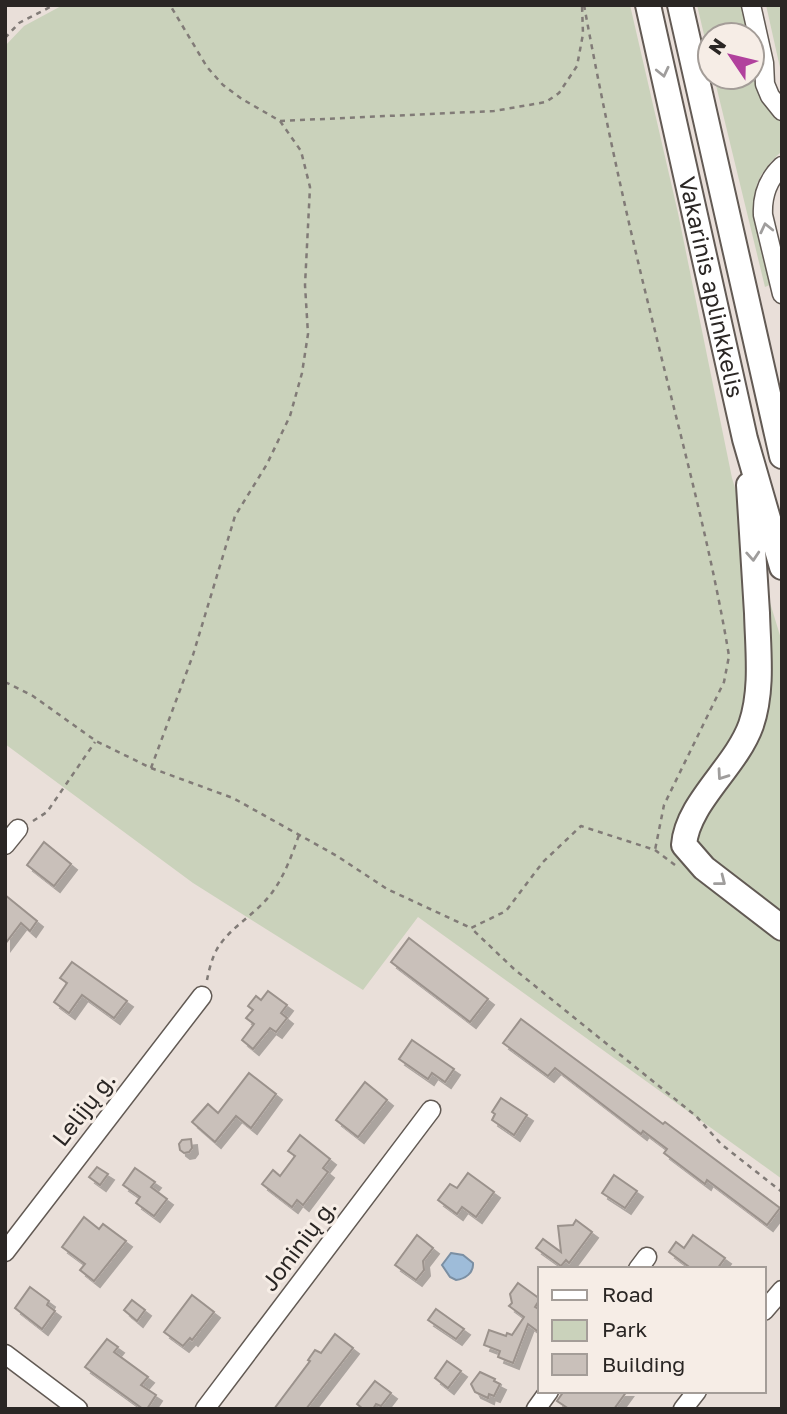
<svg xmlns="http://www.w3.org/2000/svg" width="787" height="1414" font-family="'Golos Text',sans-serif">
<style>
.green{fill:#cad2bb}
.water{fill:#9ebcd9;stroke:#7b8fa3;stroke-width:2}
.building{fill:#c9c0ba;stroke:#9b928c;stroke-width:2;filter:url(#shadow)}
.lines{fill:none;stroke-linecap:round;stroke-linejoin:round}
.minor-casing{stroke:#625a54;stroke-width:21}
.highway-casing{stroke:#625a54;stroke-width:28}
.path{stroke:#817b77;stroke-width:2.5;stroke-dasharray:5 5;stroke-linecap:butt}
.minor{stroke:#fff;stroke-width:18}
.highway{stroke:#fff;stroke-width:24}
.oneway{stroke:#9f9d9c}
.labels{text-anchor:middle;stroke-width:6;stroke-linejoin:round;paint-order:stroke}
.street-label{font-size:23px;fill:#2a2624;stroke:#f6ede6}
</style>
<defs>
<filter id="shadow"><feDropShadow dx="6" dy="6" stdDeviation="0" flood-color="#0004"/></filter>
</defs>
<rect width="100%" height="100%" fill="#e9dfd9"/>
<g class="green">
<path d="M63 5H630L678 213 732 478 782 642V1179L418 917 363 990 193 883 5 744V46L24 26Z"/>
<path d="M697 5H742L748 35H710V60Z"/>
<path d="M766 5H782V73L781 72Z"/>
<path d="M752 53 758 81 782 120V151C770 162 758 175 755 192 751 218 766 258 772 284L765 287 714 77H752Z"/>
</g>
<path class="water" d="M451 1253 463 1255 473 1263C474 1273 465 1279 456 1280L450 1277 442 1265Z"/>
<g class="building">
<path d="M44 842 71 864 54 886 27 865Z"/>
<path d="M5 895 37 921 30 931 21 923 5 944Z"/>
<path d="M409 938 488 999 470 1022 391 962Z"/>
<path d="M72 962 127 1001 114 1018 82 995 69 1013 54 1002 67 983 60 978Z"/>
<path d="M268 991 287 1005 281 1013 287 1018 276 1032 270 1028 253 1049 242 1040 254 1024 246 1018 253 1010 248 1006 256 996 261 1000Z"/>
<path d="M521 1019 663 1124 665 1122 780 1208 767 1225 707 1180 705 1184 664 1153 667 1149 643 1131 641 1134 555 1068 548 1076 503 1043Z"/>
<path d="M412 1040 454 1069 445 1082 432 1073 428 1079 399 1059Z"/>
<path d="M249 1073 276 1094 251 1128 236 1116 215 1142 192 1122 208 1104 218 1113Z"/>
<path d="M365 1082 387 1100 358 1137 336 1120Z"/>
<path d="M501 1098 527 1115 514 1135 492 1120 495 1114 492 1112Z"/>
<path d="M300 1135 330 1159 323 1168 328 1172 303 1205 297 1200 292 1207 262 1184 273 1170 280 1176 295 1156 288 1151Z"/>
<path d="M191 1139 192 1148 189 1152 184 1153 180 1150 179 1144 182 1140Z"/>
<path d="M97 1167 108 1174 100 1185 89 1177Z"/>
<path d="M135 1168 155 1182 151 1187 167 1199 154 1216 136 1203 140 1197 123 1185Z"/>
<path d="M468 1173 494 1192 476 1217 462 1207 457 1214 438 1200 450 1184 457 1188Z"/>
<path d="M614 1175 637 1191 625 1208 602 1193Z"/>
<path d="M84 1217 99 1229 103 1224 126 1241 94 1281 80 1270 85 1264 62 1247Z"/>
<path d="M576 1220 592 1232 569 1263 566 1260 561 1266 536 1248 543 1239 561 1252 558 1226 573 1225Z"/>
<path d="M417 1235 433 1248 423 1261 424 1270 416 1280 395 1265Z"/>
<path d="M693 1235 725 1258 717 1269H692L669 1252 676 1242 684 1248Z"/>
<path d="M518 1283 540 1299 535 1307 540 1310V1333L528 1324 513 1363 498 1357 500 1351 484 1345 489 1330 506 1336 507 1333 512 1335 524 1317 509 1306 512 1303 510 1294Z"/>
<path d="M30 1287 49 1301 47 1305 55 1311 42 1329 15 1308Z"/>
<path d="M192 1295 214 1312 192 1340 190 1338 183 1346 164 1332Z"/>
<path d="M132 1300 145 1310 137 1321 124 1310Z"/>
<path d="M436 1309 464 1329 456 1339 428 1320Z"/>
<path d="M335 1334 353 1348 306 1409H274L310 1361 308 1360 315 1350 321 1353Z"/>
<path d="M107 1339 118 1347 114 1352 148 1377 141 1385 156 1395 147 1409H143L85 1367Z"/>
<path d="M447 1361 461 1371 448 1388 435 1378Z"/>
<path d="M480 1372 495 1379 494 1381 500 1384 494 1396 489 1394 488 1398 475 1392 471 1384Z"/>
<path d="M375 1381 391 1393 381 1406 376 1404 373 1409H363L357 1404Z"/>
<path d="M564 1391H627L614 1409H569L557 1401Z"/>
</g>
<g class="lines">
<g class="minor-casing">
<g id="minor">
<path d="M751 5 764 63 765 84 770 96 782 111"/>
<path d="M782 166C767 180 762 196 763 215L782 294"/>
<path d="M5 845 18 829"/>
<path d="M5 1252 202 996"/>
<path d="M638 1269 647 1257"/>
<path d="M764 1311 782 1290"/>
<path d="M5 1354 78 1409"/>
<path d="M205 1409 431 1110"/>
<path d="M536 1409 549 1391"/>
<path d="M683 1409 697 1391"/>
</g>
</g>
<g class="highway-casing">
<g id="highway">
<path id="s1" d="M648 5 745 439 782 567"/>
<path d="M680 5 782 456"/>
<path d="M749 485C752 528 754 571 757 613 758 650 763 690 751 725 736 767 687 803 684 845L704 868 782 928"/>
</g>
</g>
<g class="path">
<path d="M584 5C604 114 628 224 655 331 681 439 711 547 729 656L724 682 664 805 655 850"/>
<path d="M5 38 19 23 54 5"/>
<path d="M280 121 494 111 546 102 559 93 577 66 583 34 582 5"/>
<path d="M5 682 33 696 96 741 151 768 233 798 337 856 387 889 471 928"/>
<path d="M151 768 193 655 235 516 267 464 290 416 302 373 308 334 305 285 310 187 301 151 280 121 242 99 223 85 207 67 170 5"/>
<path d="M33 821 47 812 95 742"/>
<path d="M675 865 655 850 581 826 543 862 506 911 471 928 514 969 696 1116 721 1144 782 1192"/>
<path d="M207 980C209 970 212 958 217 949 230 927 255 915 271 894 284 877 292 855 299 835"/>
</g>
<use href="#minor" class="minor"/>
<use href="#highway" class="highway"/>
</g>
<defs><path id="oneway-chevron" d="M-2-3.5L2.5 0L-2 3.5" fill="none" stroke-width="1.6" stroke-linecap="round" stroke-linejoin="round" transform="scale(1.75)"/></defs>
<g class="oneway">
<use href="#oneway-chevron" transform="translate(663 72) rotate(77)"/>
<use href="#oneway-chevron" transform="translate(766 228) rotate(-103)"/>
<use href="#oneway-chevron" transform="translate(753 556) rotate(86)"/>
<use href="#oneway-chevron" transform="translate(722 775) rotate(125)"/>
<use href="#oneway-chevron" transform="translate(721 881) rotate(38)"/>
</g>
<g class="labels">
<g class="street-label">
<text dy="8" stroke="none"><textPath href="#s1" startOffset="289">Vakarinis aplinkkelis</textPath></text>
<text transform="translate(84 1109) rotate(-52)" y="8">Lelijų g.</text>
<text transform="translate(299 1245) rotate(-53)" y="8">Joninių g.</text>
</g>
</g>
<rect width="787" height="1414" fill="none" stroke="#2a2624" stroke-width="14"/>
<rect x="538" y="1267" width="228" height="126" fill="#f6ede6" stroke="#a49d98" stroke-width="2"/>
<rect x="552" y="1290" width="35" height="10" fill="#ffffff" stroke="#a49d98" stroke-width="2"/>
<text x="602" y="1302" font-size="21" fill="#2a2624">Road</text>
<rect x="552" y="1320" width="35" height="21" fill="#cad2bb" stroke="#a49d98" stroke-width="2"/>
<text x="602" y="1337" font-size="21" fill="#2a2624">Park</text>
<rect x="552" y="1354" width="35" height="21" fill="#c9c0ba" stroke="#a49d98" stroke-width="2"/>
<text x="602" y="1372" font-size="21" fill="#2a2624">Building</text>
<g transform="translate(731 56) rotate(305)"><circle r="33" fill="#f6ede6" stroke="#a49d98" stroke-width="2"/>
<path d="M0-5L12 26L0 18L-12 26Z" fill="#b1419d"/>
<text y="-10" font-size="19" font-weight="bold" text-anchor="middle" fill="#2a2624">N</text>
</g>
</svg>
